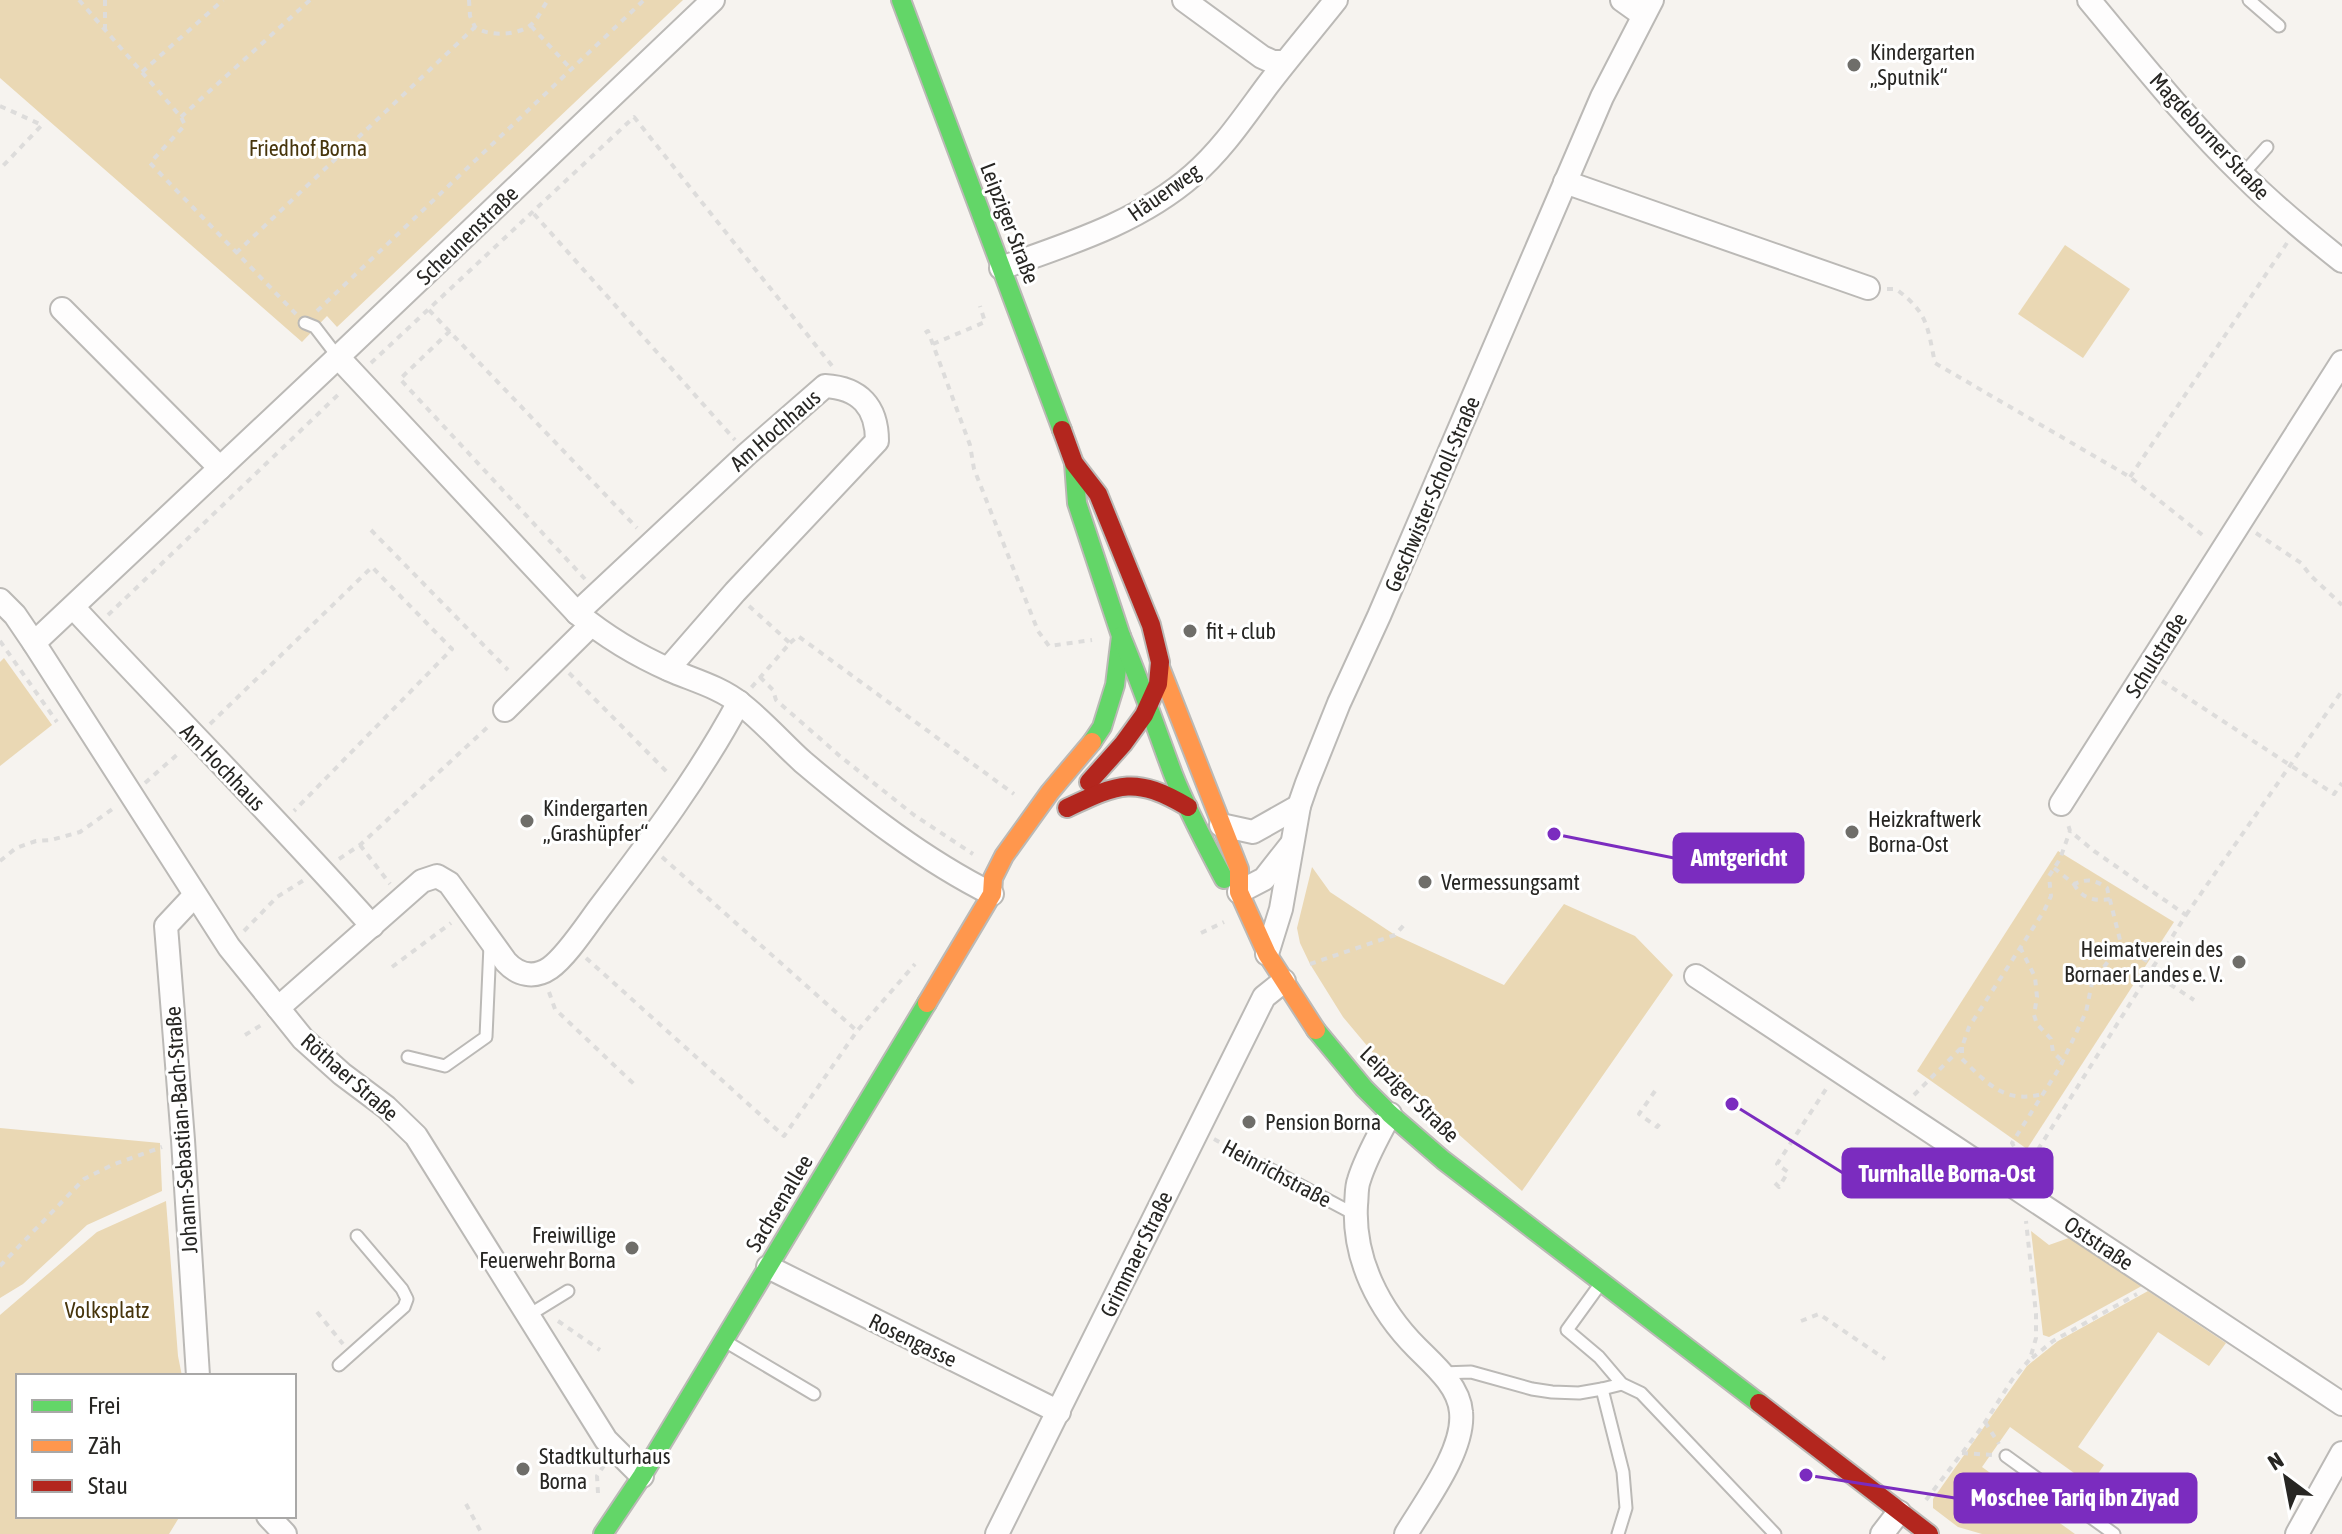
<svg xmlns="http://www.w3.org/2000/svg" width="2342" height="1534" font-family="'Asap Condensed',sans-serif">
<style>
.green{fill:#ead8b4}
.lines{fill:none;stroke-linecap:round;stroke-linejoin:round}
.lane-casing{stroke:#bbb9b6;stroke-width:15}
.street-casing{stroke:#bbb9b6;stroke-width:26}
.fast-casing{stroke:#bbb9b6;stroke-width:22}
.slow-casing{stroke:#bbb9b6;stroke-width:22}
.jam-casing{stroke:#bbb9b6;stroke-width:22}
.path{stroke:#dddcdb;stroke-width:4;stroke-dasharray:6 6;stroke-linecap:butt}
.lane{stroke:#fefdfd;stroke-width:11}
.street{stroke:#fefdfd;stroke-width:22}
.fast{stroke:#63d668;stroke-width:18}
.slow{stroke:#ff974d;stroke-width:18}
.jam{stroke:#b3261e;stroke-width:18}
.poi-dot{fill:#6f6e6a;stroke:#fff;stroke-width:3}
.labels{text-anchor:middle;stroke-width:6;stroke-linejoin:round;paint-order:stroke}
.poi-label{font-size:22px;fill:#272623;stroke:#fff;text-anchor:start}
.street-label{font-size:22px;fill:#272623;stroke:#fff}
.park-label{font-size:22px;fill:#47350c;stroke:#fff}
.leader{fill:none;stroke:#7b2cbf;stroke-width:3}
.callout-dot{fill:#7b2cbf;stroke:#fff;stroke-width:3}
.callout{fill:#7b2cbf;stroke:#7b2cbf;stroke-width:3}
.callout-label{font-size:24px;text-anchor:middle;font-weight:bold;fill:#fff}
</style>
<rect width="100%" height="100%" fill="#f6f3ef"/>
<g class="green">
<path d="M0 0H683L337 327 327 316 302 342 0 78Z"/>
<path d="M2065 245 2130 289 2083 358 2018 314Z"/>
<path d="M4 658 52 725 0 766V662Z"/>
<path d="M2058 851 2174 922 2027 1149 1917 1071Z"/>
<path d="M1312 867 1330 892 1395 935 1504 985 1564 904 1635 936 1673 975 1522 1191 1389 1072 1343 1017 1310 964 1300 943 1297 928Z"/>
<path d="M0 1128 160 1143 162 1191 87 1225 23 1284 0 1298Z"/>
<path d="M166 1201 178 1356 182 1376H18V1516H180L169 1534H0V1315L97 1232Z"/>
<path d="M2031 1231 2049 1245 2080 1234 2149 1282 2049 1337 2043 1335Z"/>
<path d="M2148 1291 2226 1343 2209 1366 2158 1332 2078 1447 2104 1465 2082 1497 2072 1491 2081 1478 2010 1427 1982 1467 2075 1534H1982L1958 1527 1933 1508V1499L2027 1366 2058 1341Z"/>
</g>
<g class="lines">
<g class="lane-casing">
<g id="lane">
<path d="M2249 0 2279 26"/>
<path d="M2242 175 2267 147"/>
<path d="M305 323 315 327 338 357"/>
<path d="M408 1057 445 1066 486 1037 490 945"/>
<path d="M1264 1166 1356 1215"/>
<path d="M1601 1283 1567 1330 1599 1357 1622 1384 1641 1393 1775 1534"/>
<path d="M529 1315 568 1291"/>
<path d="M728 1343 814 1394"/>
<path d="M339 1365 404 1307 407 1299 402 1289 357 1236"/>
<path d="M1442 1373 1471 1372 1532 1389 1552 1392 1579 1393 1602 1389"/>
<path d="M2006 1456 2114 1534"/>
<path d="M1618 1534 1626 1508 1623 1472 1602 1389 1622 1384"/>
</g>
</g>
<g class="street-casing">
<g id="street">
<path d="M1184 0 1262 57 1273 62H1285"/>
<path d="M1622 0 1643 15"/>
<path d="M2089 0C2139 60 2188 122 2244 176 2275 207 2308 234 2342 261"/>
<path d="M1565 182 1868 288"/>
<path d="M1001 268C1068 244 1138 223 1193 175 1222 150 1244 117 1267 86 1289 57 1313 29 1336 0"/>
<path d="M62 309 220 468"/>
<path d="M338 357 577 613C605 636 636 655 670 670 693 680 720 687 741 704 763 721 782 743 803 762 861 811 924 860 992 894"/>
<path d="M0 600 15 615 34 643 229 947 303 1039 342 1074 386 1107 416 1136 606 1440 642 1476"/>
<path d="M73 607C172 714 275 817 372 926"/>
<path d="M577 613 747 454 825 386C860 388 877 407 877 441L735 592 668 669"/>
<path d="M34 643 338 357 713 0"/>
<path d="M505 710 591 625"/>
<path d="M2061 804 2342 362"/>
<path d="M1221 825 1253 832 1299 806"/>
<path d="M1239 892 1264 879 1290 846"/>
<path d="M195 895 166 926 183 1140 198 1376"/>
<path d="M1267 954 1281 909 1299 806 1307 783 1339 703 1379 616 1602 97 1652 0"/>
<path d="M1696 976 2342 1404"/>
<path d="M278 1008 422 881 437 876 449 883 506 962C518 975 534 979 550 968 567 956 588 923 601 906 651 840 700 775 739 702"/>
<path d="M1390 1114C1379 1135 1366 1157 1359 1180 1356 1188 1357 1197 1356 1205 1353 1259 1379 1310 1417 1348 1434 1365 1459 1386 1461 1412 1465 1450 1425 1502 1406 1534"/>
<path d="M768 1267 1059 1412"/>
<path d="M268 1516 285 1534"/>
<path d="M997 1534 1264 997 1284 981"/>
<path d="M1882 1534 1899 1512"/>
<path d="M2297 1534 2342 1453"/>
</g>
</g>
<g class="fast-casing">
<g id="fast">
<path d="M901 0 1062 430"/>
<path d="M1074 463 1077 503 1121 636 1115 685 1102 727 1092 742"/>
<path d="M1121 636C1140 681 1156 728 1173 774 1187 810 1206 845 1224 879"/>
<path d="M1316 1030 1364 1088 1390 1114 1443 1160 1759 1403"/>
<path d="M603 1534 642 1476 927 1003"/>
</g>
</g>
<g class="slow-casing">
<g id="slow">
<path d="M1160 667 1239 869V892L1267 954 1316 1030"/>
<path d="M927 1003 992 894 993 878 1004 856 1050 792 1092 742"/>
</g>
</g>
<g class="jam-casing">
<g id="jam">
<path d="M1062 430 1074 463 1098 494 1151 625 1160 662 1158 684 1144 715 1123 744 1089 782"/>
<path d="M1067 808C1120 783 1135 776 1188 807"/>
<path d="M1759 1403 1929 1534"/>
</g>
</g>
<g class="path">
<path d="M79 0 181 117 185 125 150 163 296 314"/>
<path d="M105 0V30"/>
<path d="M469 0 470 16 475 27C489 37 520 36 533 23 539 17 543 7 548 0"/>
<path d="M531 26 571 69"/>
<path d="M142 72 223 0"/>
<path d="M0 106 42 125 0 169"/>
<path d="M181 117 310 0"/>
<path d="M534 214 735 440"/>
<path d="M236 253 475 27"/>
<path d="M1887 289H1896C1928 313 1927 325 1935 363L2130 477 2205 537"/>
<path d="M429 310 637 528"/>
<path d="M317 311 644 0"/>
<path d="M450 331 400 379 585 579"/>
<path d="M925 333 928 331 970 445 974 469 1038 631 1049 646 1092 640"/>
<path d="M933 344 985 322 980 306"/>
<path d="M371 363 634 117 833 367"/>
<path d="M2130 477 2287 243"/>
<path d="M371 530 508 670"/>
<path d="M2256 533 2301 563 2311 576 2342 605"/>
<path d="M749 606 790 643 751 688"/>
<path d="M108 615 342 391"/>
<path d="M0 641 57 722"/>
<path d="M790 643 798 636 1014 794"/>
<path d="M569 673 670 775"/>
<path d="M760 677 773 690 776 700 841 757 914 815 973 854"/>
<path d="M2162 681 2334 794 2342 783"/>
<path d="M210 724 372 567 452 649 294 811"/>
<path d="M145 783 180 752"/>
<path d="M360 845 390 884"/>
<path d="M662 857 857 1031"/>
<path d="M339 859 360 845 491 724"/>
<path d="M0 861 16 848 36 841 51 840 80 832 114 808"/>
<path d="M2054 868 2074 884C2088 878 2095 880 2107 888L2121 944 2153 965"/>
<path d="M2074 884C2081 898 2095 902 2110 899"/>
<path d="M2186 915 2342 691"/>
<path d="M244 931 277 897 304 880"/>
<path d="M1201 933 1224 922"/>
<path d="M2020 947 2035 977 2037 997 2034 1015 2037 1024 2051 1039 2053 1052 2062 1061"/>
<path d="M586 958 784 1136 857 1031 915 964"/>
<path d="M1310 964 1395 935 1404 925"/>
<path d="M392 967 451 923"/>
<path d="M2150 971 2194 1000"/>
<path d="M549 992 555 1009 636 1086"/>
<path d="M245 1035 263 1024"/>
<path d="M1962 1047V1059C1988 1084 2005 1104 2042 1094"/>
<path d="M1655 1091 1639 1114 1657 1127 1661 1122"/>
<path d="M1914 1095 1962 1047 1969 1027 2044 911 2051 896 2049 876 2060 859 2070 831"/>
<path d="M1214 1139 1252 1160"/>
<path d="M2026 1167 2012 1143 2060 1067 2086 1012 2092 983 2121 944"/>
<path d="M2025 1170 2186 915 2094 851 2070 831 2067 821"/>
<path d="M1775 1183 1779 1187 1788 1172 1777 1164 1828 1086"/>
<path d="M0 1266 84 1179 112 1165 162 1147"/>
<path d="M317 1312 343 1344"/>
<path d="M558 1321 600 1350"/>
<path d="M1801 1321 1819 1314 1885 1359"/>
<path d="M2032 1358 2053 1341 2137 1294"/>
<path d="M1985 1422 1999 1444"/>
<path d="M1962 1453 1992 1455"/>
<path d="M598 1493 597 1476 605 1464"/>
<path d="M1926 1500 1982 1427 2012 1380 2030 1359 2036 1338V1314L2026 1221"/>
<path d="M466 1504 482 1534"/>
</g>
<use href="#lane" class="lane"/>
<use href="#street" class="street"/>
<use href="#fast" class="fast"/>
<use href="#slow" class="slow"/>
<use href="#jam" class="jam"/>
</g>
<g class="poi-dot">
<circle cx="1854" cy="65" r="8"/>
<circle cx="1190" cy="631" r="8"/>
<circle cx="527" cy="821" r="8"/>
<circle cx="1852" cy="832" r="8"/>
<circle cx="1425" cy="882" r="8"/>
<circle cx="2239" cy="962" r="8"/>
<circle cx="1249" cy="1122" r="8"/>
<circle cx="632" cy="1248" r="8"/>
<circle cx="523" cy="1469" r="8"/>
</g>
<g class="labels">
<g class="poi-label">
<text x="1870" y="60">Kindergarten<tspan x="1870" dy="25">„Sputnik“</tspan></text>
<text x="1206" y="639">fit + club</text>
<text x="543" y="816">Kindergarten<tspan x="543" dy="25">„Grashüpfer“</tspan></text>
<text x="1868" y="827">Heizkraftwerk<tspan x="1868" dy="25">Borna-Ost</tspan></text>
<text x="1441" y="890">Vermessungsamt</text>
<text x="2223" y="957" text-anchor="end">Heimatverein des<tspan x="2223" dy="25">Bornaer Landes e. V.</tspan></text>
<text x="1265" y="1130">Pension Borna</text>
<text x="616" y="1243" text-anchor="end">Freiwillige<tspan x="616" dy="25">Feuerwehr Borna</tspan></text>
<text x="539" y="1464">Stadtkulturhaus<tspan x="539" dy="25">Borna</tspan></text>
</g>
<g class="street-label">
<text transform="translate(2210 136) rotate(47)" y="8">Magdeborner Straße</text>
<text transform="translate(1164 192) rotate(-35)" y="8">Häuerweg</text>
<text transform="translate(1010 223) rotate(69)" y="8">Leipziger Straße</text>
<text transform="translate(467 235) rotate(-44)" y="8">Scheunenstraße</text>
<text transform="translate(775 430) rotate(-41)" y="8">Am Hochhaus</text>
<text transform="translate(1432 494) rotate(-67)" y="8">Geschwister-Scholl-Straße</text>
<text transform="translate(2156 655) rotate(-58)" y="8">Schulstraße</text>
<text transform="translate(223 767) rotate(46)" y="8">Am Hochhaus</text>
<text transform="translate(350 1077) rotate(41)" y="8">Röthaer Straße</text>
<text transform="translate(1410 1094) rotate(44)" y="8">Leipziger Straße</text>
<text transform="translate(181 1130) rotate(-94)" y="8">Johann-Sebastian-Bach-Straße</text>
<text transform="translate(1277 1173) rotate(28)" y="8">Heinrichstraße</text>
<text transform="translate(779 1203) rotate(-59)" y="8">Sachsenallee</text>
<text transform="translate(2099 1243) rotate(34)" y="8">Oststraße</text>
<text transform="translate(1136 1254) rotate(-64)" y="8">Grimmaer Straße</text>
<text transform="translate(913 1340) rotate(26)" y="8">Rosengasse</text>
</g>
<g class="park-label">
<text x="308" y="156">Friedhof Borna</text>
<text x="107" y="1318">Volksplatz</text>
</g>
</g>
<path class="leader" d="M1554 834L1674 858M1732 1104L1843 1173M1806 1475L1955 1498"/>
<g class="callout-dot">
<circle cx="1554" cy="834" r="8"/>
<circle cx="1732" cy="1104" r="8"/>
<circle cx="1806" cy="1475" r="8"/>
</g>
<g class="callout">
<rect x="1674" y="834" width="129" height="48" rx="8"/>
<rect x="1843" y="1149" width="209" height="48" rx="8"/>
<rect x="1955" y="1474" width="241" height="48" rx="8"/>
</g>
<g class="callout-label">
<text x="1739" y="866">Amtgericht</text>
<text x="1947" y="1182">Turnhalle Borna-Ost</text>
<text x="2075" y="1506">Moschee Tariq ibn Ziyad</text>
</g>
<rect x="16" y="1374" width="280" height="144" fill="#ffffff" stroke="#a9a8a7" stroke-width="2"/>
<rect x="32" y="1400" width="40" height="12" fill="#63d668" stroke="#a9a8a7" stroke-width="2"/>
<text x="88" y="1414" font-size="24" fill="#272623">Frei</text>
<rect x="32" y="1440" width="40" height="12" fill="#ff974d" stroke="#a9a8a7" stroke-width="2"/>
<text x="88" y="1454" font-size="24" fill="#272623">Zäh</text>
<rect x="32" y="1480" width="40" height="12" fill="#b3261e" stroke="#a9a8a7" stroke-width="2"/>
<text x="88" y="1494" font-size="24" fill="#272623">Stau</text>
<g transform="translate(2286 1478) rotate(328)" stroke="#ffffff" stroke-width="6" paint-order="stroke">
<path d="M0-6L14 30L0 20L-14 30Z" fill="#272623"/>
<text y="-12" font-size="22" font-weight="bold" text-anchor="middle" fill="#272623">N</text>
</g>
</svg>
